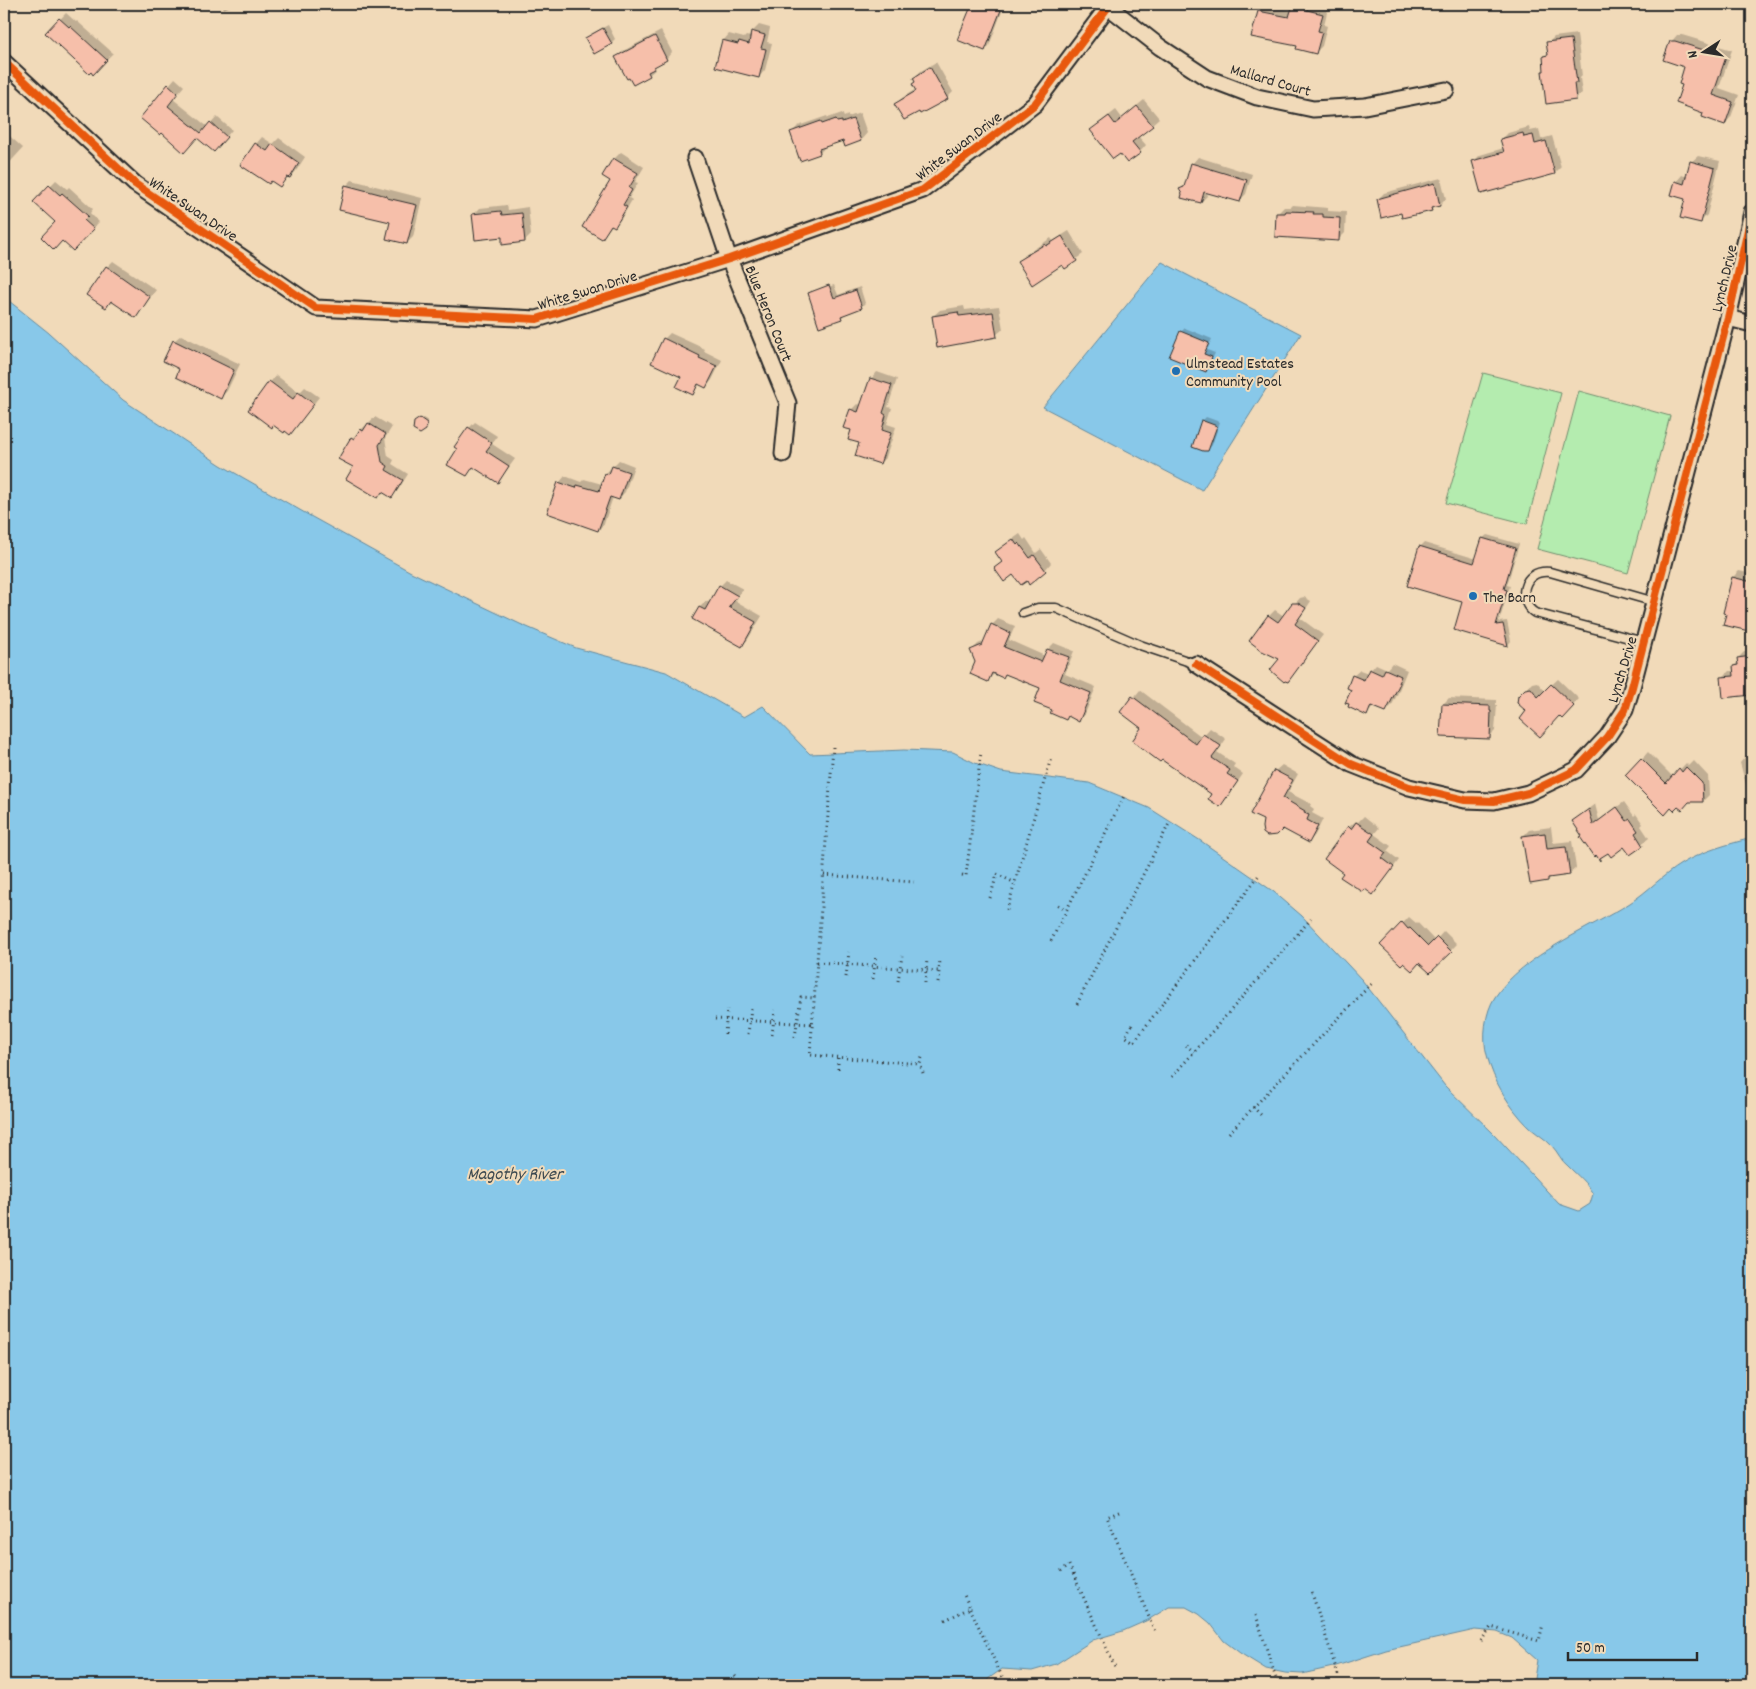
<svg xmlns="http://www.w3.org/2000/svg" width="1756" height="1689" font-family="Dekko,sans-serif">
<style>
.green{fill:#b4ecaf;stroke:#708c6d}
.water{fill:#88c8e9;stroke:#63899d}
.shadow{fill:#0003}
.building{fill:#f6bfaa;stroke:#2b2b2b}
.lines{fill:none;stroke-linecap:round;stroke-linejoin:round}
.service-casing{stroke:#2b2b2b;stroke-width:11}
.minor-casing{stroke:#2b2b2b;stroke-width:19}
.path{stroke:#2b2b2b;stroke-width:3;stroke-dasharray:1 4;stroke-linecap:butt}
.service{stroke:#f1dab9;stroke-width:8}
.minor{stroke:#f1dab9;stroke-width:15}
.cycleway-casing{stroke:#f1dab9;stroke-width:11}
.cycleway{stroke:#e8590c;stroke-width:8}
.poi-dot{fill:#1f6fb2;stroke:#f1dab9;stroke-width:2}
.labels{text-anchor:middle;stroke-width:4;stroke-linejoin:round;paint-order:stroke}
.street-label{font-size:16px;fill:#2b2b2b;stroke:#f1dab9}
.poi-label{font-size:16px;fill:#2b2b2b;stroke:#f1dab9;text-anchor:start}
.water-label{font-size:18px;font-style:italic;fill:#3e4a51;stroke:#f1dab9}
</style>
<rect width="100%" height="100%" fill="#f1dab9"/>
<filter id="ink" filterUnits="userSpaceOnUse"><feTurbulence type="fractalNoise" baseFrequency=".02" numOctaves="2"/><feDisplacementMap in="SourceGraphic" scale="10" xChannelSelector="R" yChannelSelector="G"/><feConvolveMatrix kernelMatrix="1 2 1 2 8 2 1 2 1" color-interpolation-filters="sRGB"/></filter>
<g filter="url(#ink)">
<g class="green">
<path d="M1483 373 1561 393 1527 524 1446 503Z"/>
<path d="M1579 391 1670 416 1628 573 1537 549Z"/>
</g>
<g class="water">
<path d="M1162 262 1301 334 1202 490 1043 407Z"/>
<path d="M4 297 49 333 123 400 221 465 312 517 411 572 520 624 576 648 666 672 744 717 763 706 810 754 904 750 953 752 975 763 1001 772 1089 783 1149 808 1201 841 1274 892 1302 916 1362 980 1445 1086 1494 1134 1559 1204 1579 1211 1590 1204 1593 1194C1585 1181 1579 1177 1568 1166 1561 1161 1558 1152 1552 1146 1545 1138 1535 1133 1528 1126 1510 1108 1493 1081 1487 1055 1482 1038 1485 1012 1495 997 1524 954 1588 930 1630 903 1648 891 1663 875 1681 864 1702 851 1729 844 1752 838V1685H1533L1537 1660 1512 1638 1497 1632 1475 1630 1386 1650 1333 1667 1302 1674 1285 1673 1266 1669 1240 1653 1224 1641 1210 1623 1199 1614 1186 1607H1169L1148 1620 1123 1631 1093 1640 1056 1664 1032 1671 1002 1669 988 1679 985 1685H4Z"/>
</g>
<g class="shadow">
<path d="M222 4H235L224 9Z"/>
<path d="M973 4H1000L1004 6 989 46 985 50 959 40Z"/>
<path d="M1294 4H1313L1328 8 1324 25 1327 26 1322 46 1316 52 1298 45 1259 11 1265 5 1292 11Z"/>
<path d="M1716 4H1751L1745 10Z"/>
<path d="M66 13 76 22 77 21 113 53 93 73 47 33Z"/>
<path d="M608 25 615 39 611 43 587 38 591 34Z"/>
<path d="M759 25 770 28 767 42 772 43 765 70 759 77 723 41 729 34 744 38 746 36 751 37 752 32Z"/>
<path d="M661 31 672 52 666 59 659 63 655 67 656 69 649 75 617 57 623 51Z"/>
<path d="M1577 34 1582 76 1580 78 1582 93 1575 99 1546 70 1544 56 1549 52 1548 43 1554 37Z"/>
<path d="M1677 35H1682L1732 50 1719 88 1739 95 1731 117 1725 124 1705 112 1684 85 1686 67 1671 42Z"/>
<path d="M936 62 953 92 947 98 896 104 902 98 916 89V81L914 78 921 71Z"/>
<path d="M175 78 184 86 173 99 208 127 217 117 232 130 220 144 198 136 162 131 142 117Z"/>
<path d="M1144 100 1159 118 1138 136 1146 145 1140 152 1098 124 1116 110 1122 118Z"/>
<path d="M842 113 844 117 848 115V117L860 113 867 133 861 140 846 145 844 140 826 146 820 153 791 133 798 126 827 116 828 118Z"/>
<path d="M1529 127 1530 131 1539 129 1541 139 1552 136 1561 167 1555 173 1474 161 1480 155 1504 148 1501 140 1508 133Z"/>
<path d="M4 131 23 148 4 169Z"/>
<path d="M262 137 273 144 279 138 305 157 296 171 290 177 288 176 280 185 256 144Z"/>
<path d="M621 152 644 167 635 182 638 183 629 198 632 200 621 219 614 225 613 224 602 238 612 180 604 176 614 159Z"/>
<path d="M1698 156 1720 161 1707 215 1700 222 1676 182 1682 175 1687 177 1691 162Z"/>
<path d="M1198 157 1252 174 1246 194 1240 200 1208 191 1207 196 1201 202 1183 194 1180 189 1186 184 1192 164Z"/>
<path d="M1441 178 1446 199 1440 205 1435 206 1431 210 1402 212 1378 199 1384 193Z"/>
<path d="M56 180 67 189 69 187 93 209 90 213 99 222 73 249 57 222 50 186Z"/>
<path d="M352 180 422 198 413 237 407 243 391 221 346 186Z"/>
<path d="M507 205 508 210 528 207 531 235 525 241 503 236 473 215 480 208Z"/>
<path d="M1293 205 1328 208V211L1346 212 1345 233 1339 239 1278 213 1284 207H1291Z"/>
<path d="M1069 231 1083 254 1065 267 1063 264 1019 261 1025 255 1051 238 1053 241Z"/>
<path d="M113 261 156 290 136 316 112 300 106 307 107 267Z"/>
<path d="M834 285 838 295 860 287 865 303 861 307 845 314 841 318 809 293 812 290V292Z"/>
<path d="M964 306 965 310 999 306 1003 329 996 335 933 316 940 310Z"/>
<path d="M1185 328 1212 339 1207 350 1215 353 1209 367 1205 371 1181 332Z"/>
<path d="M670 333 705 349 704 351 722 360 712 380 706 387 700 384 693 393 664 339Z"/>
<path d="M181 335 240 364 227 391 221 397 181 368 174 341Z"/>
<path d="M877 372 897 379 888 407 892 408 887 424 896 427 886 457 880 463 860 443 852 430 851 410 857 404 862 405 871 379Z"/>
<path d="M276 375 299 393 305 387 319 397 290 434 249 409Z"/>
<path d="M375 417 392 427 385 438 388 456 394 460 392 464 408 474 398 490 392 496 354 467 352 438Z"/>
<path d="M1206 417 1220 422 1212 445 1208 450 1202 421Z"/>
<path d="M423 418 428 421V427L426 429 417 421Z"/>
<path d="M475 422 497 436 492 444 515 459 498 482 474 466 467 475 469 428Z"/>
<path d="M619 460 634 466 625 492 618 499 613 497 604 524 598 530 559 483 565 476 581 482 584 479 602 484 606 473Z"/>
<path d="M1020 534 1024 540 1026 538 1036 553 1041 549 1051 563 1045 570 1027 579 996 568 1003 561V546Z"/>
<path d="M1487 535 1519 544 1507 585 1510 586 1499 622 1507 621 1511 641 1508 645 1464 602 1420 547 1424 543 1477 559 1483 538Z"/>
<path d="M1739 571 1752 574V626L1748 630 1728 613 1733 577Z"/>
<path d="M726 580 743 589 734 600 762 616 748 639 742 646 700 607 706 601 710 603 720 586Z"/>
<path d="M1304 597 1311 601 1300 618 1323 635 1288 681 1269 616 1275 610 1284 616 1300 598Z"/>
<path d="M998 619 1015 626 1009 640 1045 656 1048 649 1054 643 1074 651 1065 674 1096 687 1085 714 1079 720 1069 716 1066 718 1053 710 1042 687 1006 673 1003 677 995 673 988 680 976 662 972 650 978 644 985 641 992 625Z"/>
<path d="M1752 651V694L1724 696 1722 678 1729 671H1734V666L1738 662V658L1744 652Z"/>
<path d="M1392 663 1407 670 1397 695 1392 705 1386 711 1374 706 1367 714 1353 690V676L1360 670 1368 673 1376 664 1387 669Z"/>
<path d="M1558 679 1579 699 1562 717 1559 715 1528 711 1519 696 1532 683 1537 682 1545 691Z"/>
<path d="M1140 690 1202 737 1210 728 1226 739 1217 752 1235 764 1233 767 1243 774 1226 799 1220 805 1213 794 1143 728 1122 712Z"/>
<path d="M1449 698 1496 700V705H1497L1495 731 1489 737 1443 704Z"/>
<path d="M1648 752 1673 777 1686 763 1689 766 1694 761 1708 776 1709 795 1703 801 1627 775Z"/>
<path d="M1752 755V794L1749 795 1740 763 1746 756Z"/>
<path d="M1282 765 1298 774 1288 792 1311 804 1310 806 1314 809 1312 813 1323 819 1315 835 1309 842 1264 819 1275 771Z"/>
<path d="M1624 802 1634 816 1636 814 1643 824 1641 826 1649 838 1630 853 1625 846 1608 851 1600 859 1584 835 1580 815 1595 804 1599 820Z"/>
<path d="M1364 816 1379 828 1374 834 1391 846 1387 851 1399 860 1373 894 1326 859 1349 827 1356 821 1358 822Z"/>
<path d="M1551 827 1553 843 1572 841 1576 868 1569 874 1551 877 1548 880 1523 836 1529 830Z"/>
<path d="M1409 917 1416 923 1417 922 1435 941 1444 931 1457 944 1430 972 1420 961H1403L1382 945Z"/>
</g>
<g class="building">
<path d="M972 4H986L1001 10 985 51 957 40Z"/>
<path d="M1293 4H1309L1307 10 1323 14 1318 31 1322 32 1316 54 1296 49 1297 46 1251 37 1258 11 1289 17Z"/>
<path d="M59 18 69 27 70 26 107 60 93 75 91 72 89 74 45 33Z"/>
<path d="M603 28 612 44 594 54 585 38Z"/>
<path d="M751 31 765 35 761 48 766 49 759 78 715 67 722 40 738 44 739 41 749 44Z"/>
<path d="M655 36 667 60 654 67V69L648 72 650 76 633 85 629 78 627 79 615 57Z"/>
<path d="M1571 39 1577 83H1574L1576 100 1546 104 1542 71H1544L1543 56 1548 55 1546 42Z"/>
<path d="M1670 41H1675L1726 57 1713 95 1733 102 1725 125 1702 117 1703 113 1676 103 1682 85 1679 84 1684 67 1663 60Z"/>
<path d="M930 67 948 99 920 114 919 112 904 120 894 104 916 91 912 84 915 82 913 78Z"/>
<path d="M168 84 178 93 168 106 201 133 210 122 227 137 214 152 197 138 184 153 162 133 160 135 140 118Z"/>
<path d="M1137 106 1153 126 1132 142 1141 153 1127 163 1120 154 1113 159 1090 130 1109 116 1115 124Z"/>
<path d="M836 119 837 122 842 121V123L853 119 861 141 845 147 843 141 819 149 820 154 800 161 790 132 821 121 822 124Z"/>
<path d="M1523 133 1524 137 1533 135 1535 144 1546 141 1555 174 1481 194 1472 161 1504 152 1500 139Z"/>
<path d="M255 143 267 151 272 144 299 163 290 178 287 177 280 187 271 181 269 184 240 165Z"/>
<path d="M613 158 638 173 629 188 632 190 623 205 627 207 615 227 611 225 602 239 582 227 610 181 602 176Z"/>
<path d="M1690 161 1715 168 1701 223 1680 218 1685 199 1671 195 1675 181 1684 184Z"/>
<path d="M1191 163 1247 180 1240 202 1204 192 1201 203 1181 198 1182 194 1179 189 1184 187Z"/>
<path d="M1435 183 1440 206 1431 208 1432 211 1402 218 1401 213 1381 218 1377 199Z"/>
<path d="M49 185 60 195 62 193 88 216 84 220 94 229 73 251 62 241 54 250 41 237 55 222 33 202Z"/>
<path d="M345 185 387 196V198L417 205 407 244 386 239 390 222 339 210Z"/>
<path d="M501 211 502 215 522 213 525 242 502 245V237L475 240 472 214Z"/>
<path d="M1286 211 1314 212 1313 214H1323V217L1340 218 1339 241 1275 237 1276 213H1285Z"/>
<path d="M1062 236 1077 261 1065 269 1062 265 1032 285 1017 261 1045 244 1046 246Z"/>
<path d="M106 266 150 297 136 318 111 301 106 308 86 295Z"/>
<path d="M829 285 834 298 856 290 862 308 841 316 842 319 819 327 808 293Z"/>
<path d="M958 312 959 316 993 312 997 337 937 348 932 316Z"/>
<path d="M1180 331 1209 343 1204 354 1212 357 1206 372 1169 357Z"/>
<path d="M663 338 700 356 699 358 717 366 706 388 698 384 693 395 676 387 681 377 651 363Z"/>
<path d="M173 340 234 370 221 399 176 377 179 369 163 361Z"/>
<path d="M870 378 892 385 883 413 886 415 882 430 891 433 880 464 855 456 859 443 848 440 851 430 843 428 850 409 858 412Z"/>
<path d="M269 381 293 399 298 392 314 404 290 435 285 431 284 433 273 425 272 428 248 410Z"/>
<path d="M420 418 427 423 426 430 420 434 413 430 414 422Z"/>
<path d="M1201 420 1217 426 1208 451H1203L1192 447Z"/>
<path d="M368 423 386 434 379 445 382 462 388 466 386 470 403 480 392 498 382 492 378 498 346 479 353 467 338 459 351 437 354 439 360 429 363 431Z"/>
<path d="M468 427 492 443 486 451 509 466 498 483 473 467 467 476 447 465 457 449 454 447Z"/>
<path d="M612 466 629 472 619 500 610 497 598 531 547 513 558 482 576 488 577 485 599 491 605 473 609 474Z"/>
<path d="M1482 538 1516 548 1504 589 1507 590 1496 625 1503 624 1508 646 1454 630 1462 602 1407 586 1419 546 1474 563Z"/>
<path d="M1013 539 1017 545 1019 543 1030 558 1034 555 1046 571 1029 585 1027 581 1021 585 1013 575 1004 582 994 568 1002 562 995 552Z"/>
<path d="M1732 577 1752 582V617L1749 631 1723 625 1726 614 1723 613Z"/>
<path d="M719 585 738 596 729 607 756 622 742 647 692 619 699 607 705 610Z"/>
<path d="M1292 603H1298L1306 608 1295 624 1318 641 1288 682 1285 681 1284 682 1270 670 1279 659 1262 651 1249 641 1268 615 1278 622Z"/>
<path d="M991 624 1010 633 1004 647 1041 662 1047 649 1069 657 1060 680 1091 693 1079 722 1068 716 1066 720 1050 713 1052 710 1034 703 1040 688 1005 674 1003 678 992 673 988 682 970 674 975 662 970 650 982 645Z"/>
<path d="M1752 656V695L1723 698 1721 677 1734 676 1733 666 1738 665 1737 658Z"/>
<path d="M1369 669 1382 675 1385 669 1401 676 1398 683H1400L1386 712 1371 706 1367 716 1348 707 1349 704 1345 703 1351 690 1347 688 1352 675 1364 680Z"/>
<path d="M1551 684 1574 706 1562 719 1559 716 1540 737 1520 719 1526 711 1517 703 1518 696 1525 689 1531 688 1538 697Z"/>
<path d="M1132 696 1196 744 1203 734 1221 746 1212 758 1230 770 1227 774 1238 781 1220 807 1208 799 1211 794 1162 760 1160 762 1132 741 1141 728 1120 712Z"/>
<path d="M1442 704 1490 706V711H1491L1490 739 1440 737Z"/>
<path d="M1641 758 1666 783 1679 768 1682 772 1686 767 1702 783 1703 802H1689L1682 810 1678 807 1674 811 1671 808 1665 815 1625 775Z"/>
<path d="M1274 770 1293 780 1283 798 1305 811 1304 813 1309 815 1307 820 1318 826 1309 843 1283 829 1277 835 1267 836 1263 833 1262 827 1263 820 1250 814Z"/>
<path d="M1617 807 1627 821 1630 819 1638 831 1635 833 1643 846 1630 855 1624 847 1611 857 1608 853 1600 858V861L1596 855 1594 857 1580 837 1582 836 1572 821 1589 809 1593 825Z"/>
<path d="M1356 822 1374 834 1369 841 1386 853 1382 858 1394 867 1373 895 1365 889 1363 892 1340 877 1343 873 1324 859 1348 826 1351 829Z"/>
<path d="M1545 833 1547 849 1566 847 1570 875 1548 878V881L1530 884 1522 836Z"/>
<path d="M1402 922 1408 929 1410 928 1428 946 1437 937 1452 952 1430 973 1419 963 1412 971 1403 963 1401 965 1380 945Z"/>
</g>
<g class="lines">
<g class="service-casing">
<g id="service">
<path d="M1023 613 1038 608H1056L1140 645 1196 664"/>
<path d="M1644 642 1535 613C1517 602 1521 569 1550 572L1655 602"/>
</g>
</g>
<g class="minor-casing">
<g id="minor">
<path d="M1105 4 1160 47 1207 78 1257 97 1313 109 1365 106 1446 90"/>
<path d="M4 62 135 184 316 308 537 319 729 259 923 190 1035 104 1110 4"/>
<path d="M695 158 729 259 788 403 783 454"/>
<path d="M1728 318 1752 324"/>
<path d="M1196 664 1351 764 1409 787 1465 800 1494 801 1528 793 1576 770 1607 737 1625 710 1632 687 1728 318 1752 212"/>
</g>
</g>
<g class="path">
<path d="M833 747 810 1055 920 1064"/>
<path d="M824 875 914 882"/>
<path d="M962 875 966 876 981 752"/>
<path d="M990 898 997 874 1015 883"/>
<path d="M1058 905 1066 910"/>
<path d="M1007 910 1051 758"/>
<path d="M1051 941 1125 794"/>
<path d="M817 962 939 971"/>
<path d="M846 977 849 952"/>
<path d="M873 979 876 955"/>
<path d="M898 981 902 956"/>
<path d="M925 983 927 959"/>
<path d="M938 983 940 960"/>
<path d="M1077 1004 1169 824"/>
<path d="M715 1019 813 1024"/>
<path d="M1132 1025 1125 1036 1134 1042 1259 875"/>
<path d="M725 1034 727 1009"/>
<path d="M748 1034 751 1008"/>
<path d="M772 1035 775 1010"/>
<path d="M795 1037 801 997 815 998"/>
<path d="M1186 1045 1194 1052"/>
<path d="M838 1058V1069"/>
<path d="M923 1073 920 1064 923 1054"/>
<path d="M1172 1077 1311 919"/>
<path d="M1253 1107 1263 1117"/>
<path d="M1229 1133 1373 982"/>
<path d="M1119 1512 1107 1517 1156 1634"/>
<path d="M1061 1571 1069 1565 1116 1669"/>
<path d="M1312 1593 1338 1675"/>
<path d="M970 1608 1006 1685"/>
<path d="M1256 1615 1278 1685"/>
<path d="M945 1620 970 1608 964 1595"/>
<path d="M1481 1641 1491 1627 1539 1641 1543 1624"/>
<path d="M735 1676 743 1685"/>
</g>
<use href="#service" class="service"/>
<use href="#minor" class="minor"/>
<g class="cycleway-casing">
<g id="cycleway">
<path d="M4 62 135 184 316 308 537 319 729 259 923 190 1035 104 1110 4"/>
<path d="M1196 664 1351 764 1409 787 1465 800 1494 801 1528 793 1576 770 1607 737 1625 710 1632 687 1728 318 1752 212"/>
</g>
</g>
<use href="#cycleway" class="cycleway"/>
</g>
</g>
<g class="poi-dot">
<circle cx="1176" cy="371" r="5"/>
<circle cx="1473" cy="596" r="5"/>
</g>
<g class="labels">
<g class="street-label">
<text transform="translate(1271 79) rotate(16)" y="6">Mallard Court</text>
<text transform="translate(958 145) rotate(-37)" y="6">White Swan Drive</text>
<text transform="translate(194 208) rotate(34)" y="6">White Swan Drive</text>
<text transform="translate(1723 278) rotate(-77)" y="6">Lynch Drive</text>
<text transform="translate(587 289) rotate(-17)" y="6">White Swan Drive</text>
<text transform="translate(770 313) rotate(68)" y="6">Blue Heron Court</text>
<text transform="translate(1621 669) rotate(-73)" y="6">Lynch Drive</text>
</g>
<g class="poi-label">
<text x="1186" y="368">Ulmstead Estates<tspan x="1186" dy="18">Community Pool</tspan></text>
<text x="1483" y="602">The Barn</text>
</g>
<g class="water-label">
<text x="515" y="1179">Magothy River</text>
</g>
</g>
<rect width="1756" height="1689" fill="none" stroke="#f1dab9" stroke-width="20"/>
<rect x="10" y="10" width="1736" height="1669" fill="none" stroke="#2b2b2b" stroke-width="2" filter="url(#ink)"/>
<g transform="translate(1704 52) rotate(258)" stroke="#f1dab9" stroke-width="4" paint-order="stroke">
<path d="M0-4L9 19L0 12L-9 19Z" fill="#2b2b2b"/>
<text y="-8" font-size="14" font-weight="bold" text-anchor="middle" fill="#2b2b2b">N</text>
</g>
<path d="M1568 1652v8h129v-8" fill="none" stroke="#2b2b2b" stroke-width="2.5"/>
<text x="1576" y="1652" font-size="15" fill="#2b2b2b" stroke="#f1dab9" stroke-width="4" paint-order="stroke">50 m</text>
</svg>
